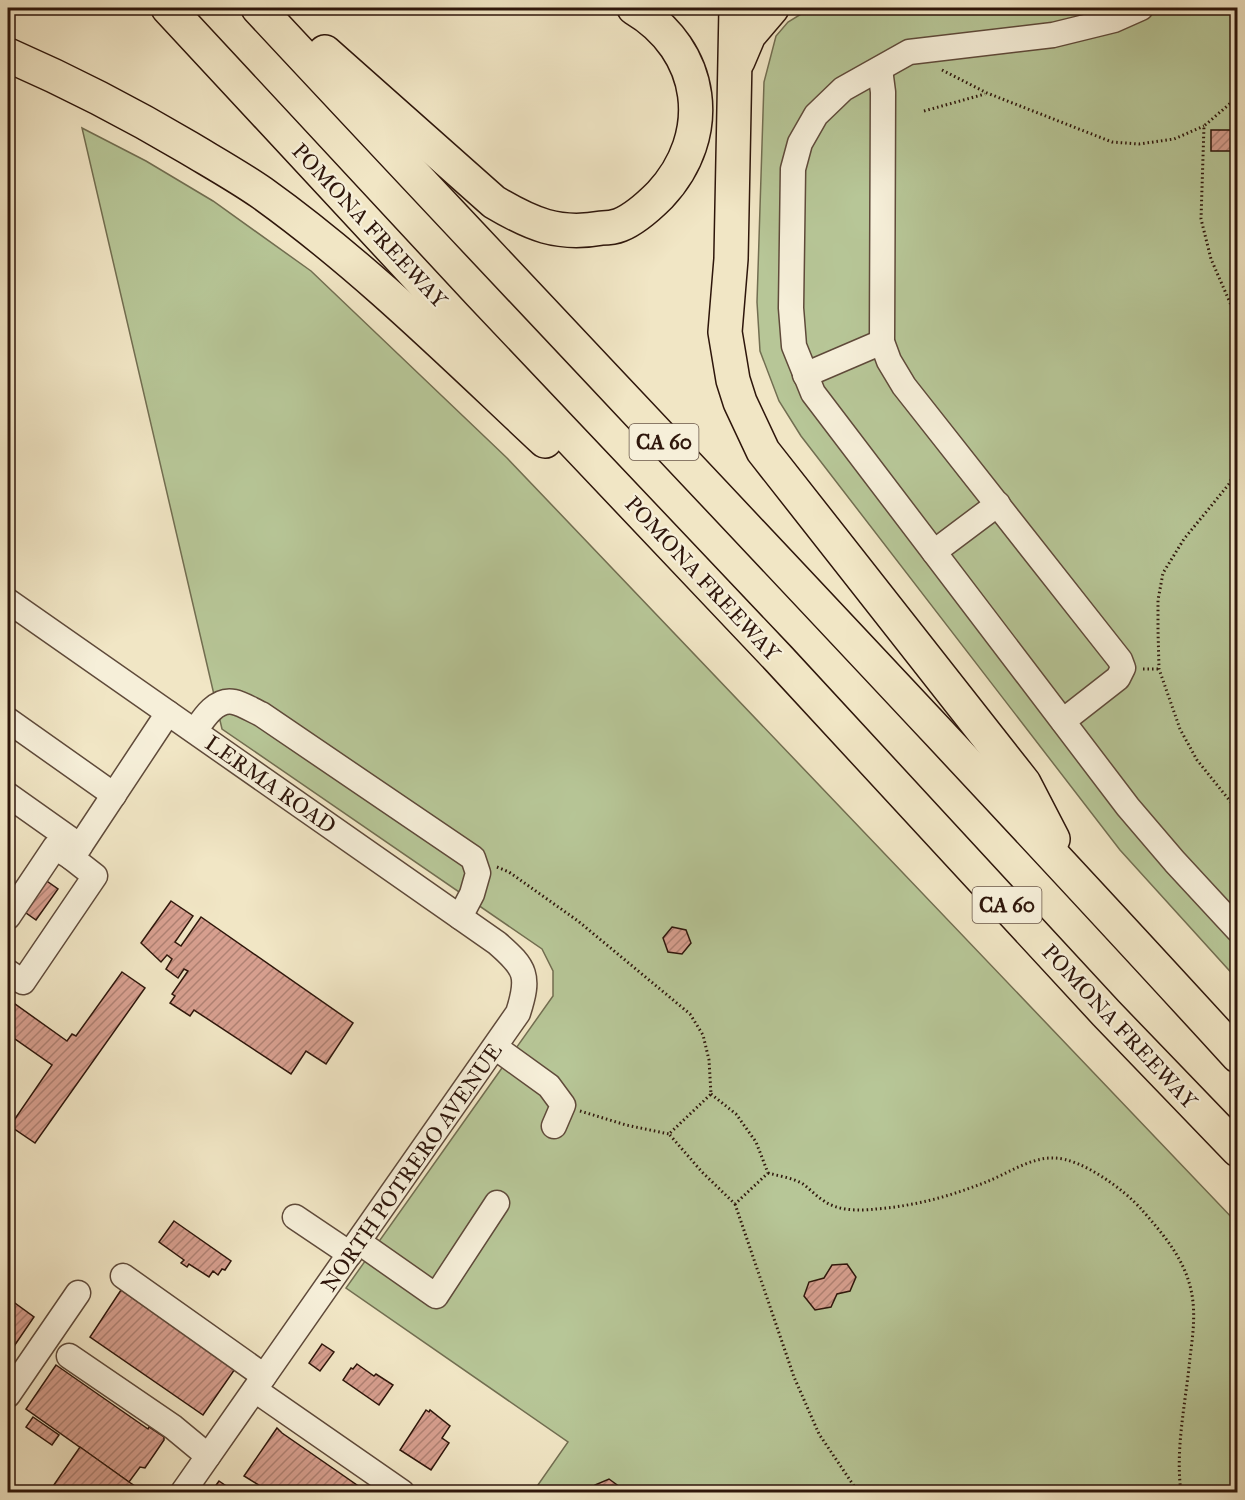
<svg xmlns="http://www.w3.org/2000/svg" width="1245" height="1500" font-family="'IM FELL Great Primer',serif">
<style>
.park{fill:#b7c697;stroke:#726e51;stroke-width:1.5}
.building{fill:url(#building-hatch);stroke:#2e160b;stroke-width:1.5}
.lines{fill:none;stroke-linecap:round;stroke-linejoin:round}
.minor-casing{stroke:#5f4a3a;stroke-width:27}
.highway-casing{stroke:#2e160b;stroke-width:36}
.path{stroke:#2e160b;stroke-width:3;stroke-dasharray:1.5 3;stroke-linecap:butt}
.minor{stroke:#f6efd9;stroke-width:24}
.highway{stroke:#f1e6c5;stroke-width:33}
.labels{text-anchor:middle;stroke-width:4.5;stroke-linejoin:round;paint-order:stroke}
.shield{fill:#f6efd9;stroke:#6a5749;stroke-width:1.5}
.shield-label{font-size:21px;font-weight:bold;fill:#2e160b}
.street-label{font-size:22px;fill:#2e160b;stroke:#f6efd9}
</style>
<defs>
<pattern id="building-hatch" width="6" height="6" patternUnits="userSpaceOnUse" patternTransform="scale(1.5)"><rect width="6" height="6" fill="#d79f8f"/><path d="M-1 1l2-2M0 6l6-6M5 7l2-2" fill="none" stroke="#af8173"/></pattern>
</defs>
<rect width="100%" height="100%" fill="#f1e6c5"/>
<filter id="stains"><feTurbulence type="fractalNoise" baseFrequency=".00333" numOctaves="4"/><feColorMatrix values="0 0 0 0 .2 0 0 0 0 .09 0 0 0 0 .02 0 0 0 .5 -.17"/></filter>
<radialGradient id="worn" r=".72"><stop offset=".6" stop-color="#630" stop-opacity="0"/><stop offset="1" stop-color="#630" stop-opacity=".3"/></radialGradient>
<g class="park">
<path d="M815 8 1010 11 1029 8H1237V979L1120 850 801 436 779 401 760 351 757 302 764 82 776 36 788 22 806 11Z"/>
<path d="M82 128 146 161 213 201 311 271 507 458 1237 1223V1492H533L568 1442 346 1288 553 996V971L542 949 222 729Z"/>
</g>
<g class="building">
<rect x="1211" y="130" width="25" height="21"/>
<path d="M41 877 58 889 36 920 19 908Z"/>
<path d="M171 901 193 916 175 942 181 946 201 917 353 1023 326 1064 306 1051 291 1074 194 1010 190 1016 170 1003 175 996 172 994 188 971 184 969 178 978 166 969 172 959 167 955 161 962 141 943Z"/>
<path d="M672 927 686 930 691 943 682 954 668 952 663 938Z"/>
<path d="M122 972 145 988 35 1143 10 1126 52 1065 8 1034V999L67 1041 72 1034 76 1036Z"/>
<path d="M174 1221 231 1261 225 1270 222 1269 218 1275 213 1271 209 1277 189 1264 187 1267 181 1263 184 1260 159 1242Z"/>
<path d="M847 1264 856 1277 850 1291 837 1294 831 1307 815 1310 804 1296 809 1282 824 1278 832 1265Z"/>
<path d="M121 1290 235 1369 203 1415 90 1337Z"/>
<path d="M8 1298 34 1317 8 1355Z"/>
<path d="M322 1344 334 1352 320 1371 309 1363Z"/>
<path d="M357 1364 374 1376 376 1374 393 1385 379 1405 343 1380 351 1368 353 1369Z"/>
<path d="M56 1365 148 1429 149 1427 164 1437V1440L145 1468 140 1467 129 1482 26 1409Z"/>
<path d="M426 1410 429 1412 430 1410 450 1426 442 1438 449 1443 431 1470 400 1450Z"/>
<path d="M33 1417 59 1435 52 1445 26 1427Z"/>
<path d="M277 1428 282 1433 367 1492H270L244 1476Z"/>
<path d="M80 1447 129 1482 144 1492H49Z"/>
<path d="M609 1479 620 1487 619 1492H595V1485Z"/>
<path d="M219 1481 235 1492H211Z"/>
</g>
<g class="lines">
<g class="minor-casing">
<g id="minor">
<path d="M1141 8 1114 20 1053 35 909 52 843 89 816 115 800 143 793 169 791 308 794 346 813 393 1128 807 1175 862 1238 930"/>
<path d="M880 69 883 92 882 342 889 361 904 386 1120 660 1123 668 1118 678 1063 721"/>
<path d="M805 375 882 342"/>
<path d="M934 552 998 504"/>
<path d="M8 601 497 943C526 968 530 976 518 1013L183 1492"/>
<path d="M8 720 114 795"/>
<path d="M195 731C203 719 216 698 234 702 243 704 252 710 261 714L473 858 478 873 472 894 460 917"/>
<path d="M8 795 80 846"/>
<path d="M8 917 55 847 72 858"/>
<path d="M8 972 23 982 95 876 72 858 168 713"/>
<path d="M495 1047 549 1086 563 1105 554 1126"/>
<path d="M295 1217 350 1254"/>
<path d="M359 1242 436 1296 497 1203"/>
<path d="M123 1276 264 1376"/>
<path d="M69 1356 173 1427 208 1456"/>
<path d="M255 1390 402 1492"/>
<path d="M8 1395 78 1293"/>
</g>
</g>
<g class="highway-casing">
<g id="highway">
<path d="M168 8 455 317 779 659 1106 1013 1238 1150"/>
<path d="M258 8C584 358 915 703 1238 1056"/>
<path d="M736 8 731 259 725 332 733 380 740 402 763 451 1024 783 1053 839"/>
<path d="M325 52 494 202C531 224 558 236 602 228 608 228 615 227 620 225 635 219 649 206 660 195 716 135 705 50 634 8"/>
<path d="M8 55C70 82 130 113 189 148 214 163 239 177 262 193 364 266 454 356 545 441"/>
<path d="M738 61 749 35 772 8"/>
</g>
</g>
<g class="path">
<path d="M942 70 987 93 1112 142 1139 144 1174 139 1204 126"/>
<path d="M1238 88 1233 101 1204 126 1201 219 1211 259 1238 321"/>
<path d="M924 111 985 94"/>
<path d="M1238 463 1229 484 1184 539 1163 573 1158 600V630L1159 669 1180 729 1197 760 1238 811"/>
<path d="M1143 669H1159"/>
<path d="M497 867 509 872 578 921 690 1014 703 1035 709 1060 711 1094"/>
<path d="M711 1094 736 1114 756 1142 768 1173 735 1204 702 1172 669 1134Z"/>
<path d="M580 1111 626 1125 669 1134"/>
<path d="M768 1173C779 1176 793 1178 803 1184 810 1189 816 1196 824 1201 838 1211 860 1211 876 1209 915 1206 951 1196 986 1182 1007 1174 1031 1157 1054 1158 1081 1158 1125 1190 1142 1210 1163 1234 1184 1258 1191 1290 1196 1312 1193 1335 1190 1357 1186 1402 1175 1448 1181 1492"/>
<path d="M735 1204 794 1377 819 1434 858 1492"/>
</g>
<use href="#minor" class="minor"/>
<use href="#highway" class="highway"/>
</g>
<g class="labels">
<g class="shield">
<rect x="629.5" y="424" width="69" height="36" rx="4.5"/>
<rect x="972.5" y="887" width="69" height="36" rx="4.5"/>
</g>
<g class="shield-label">
<text x="664" y="449">CA 60</text>
<text x="1007" y="912">CA 60</text>
</g>
<g class="street-label">
<text transform="translate(370 225) rotate(47)" y="8">POMONA FREEWAY</text>
<text transform="translate(703 578) rotate(47)" y="8">POMONA FREEWAY</text>
<text transform="translate(271 784) rotate(35)" y="8">LERMA ROAD</text>
<text transform="translate(1120 1026) rotate(47)" y="8">POMONA FREEWAY</text>
<text transform="translate(411 1167) rotate(-55)" y="8">NORTH POTRERO AVENUE</text>
</g>
</g>
<rect width="1245" height="1500" fill="none" stroke="#f1e6c5" stroke-width="30"/>
<rect x="9" y="9" width="1227" height="1482" fill="none" stroke="#2e160b" stroke-width="3"/>
<rect x="15" y="15" width="1215" height="1470" fill="none" stroke="#2e160b" stroke-width="1.5"/>
<rect width="100%" height="100%" filter="url(#stains)"/>
<rect width="100%" height="100%" fill="url(#worn)"/>
</svg>
